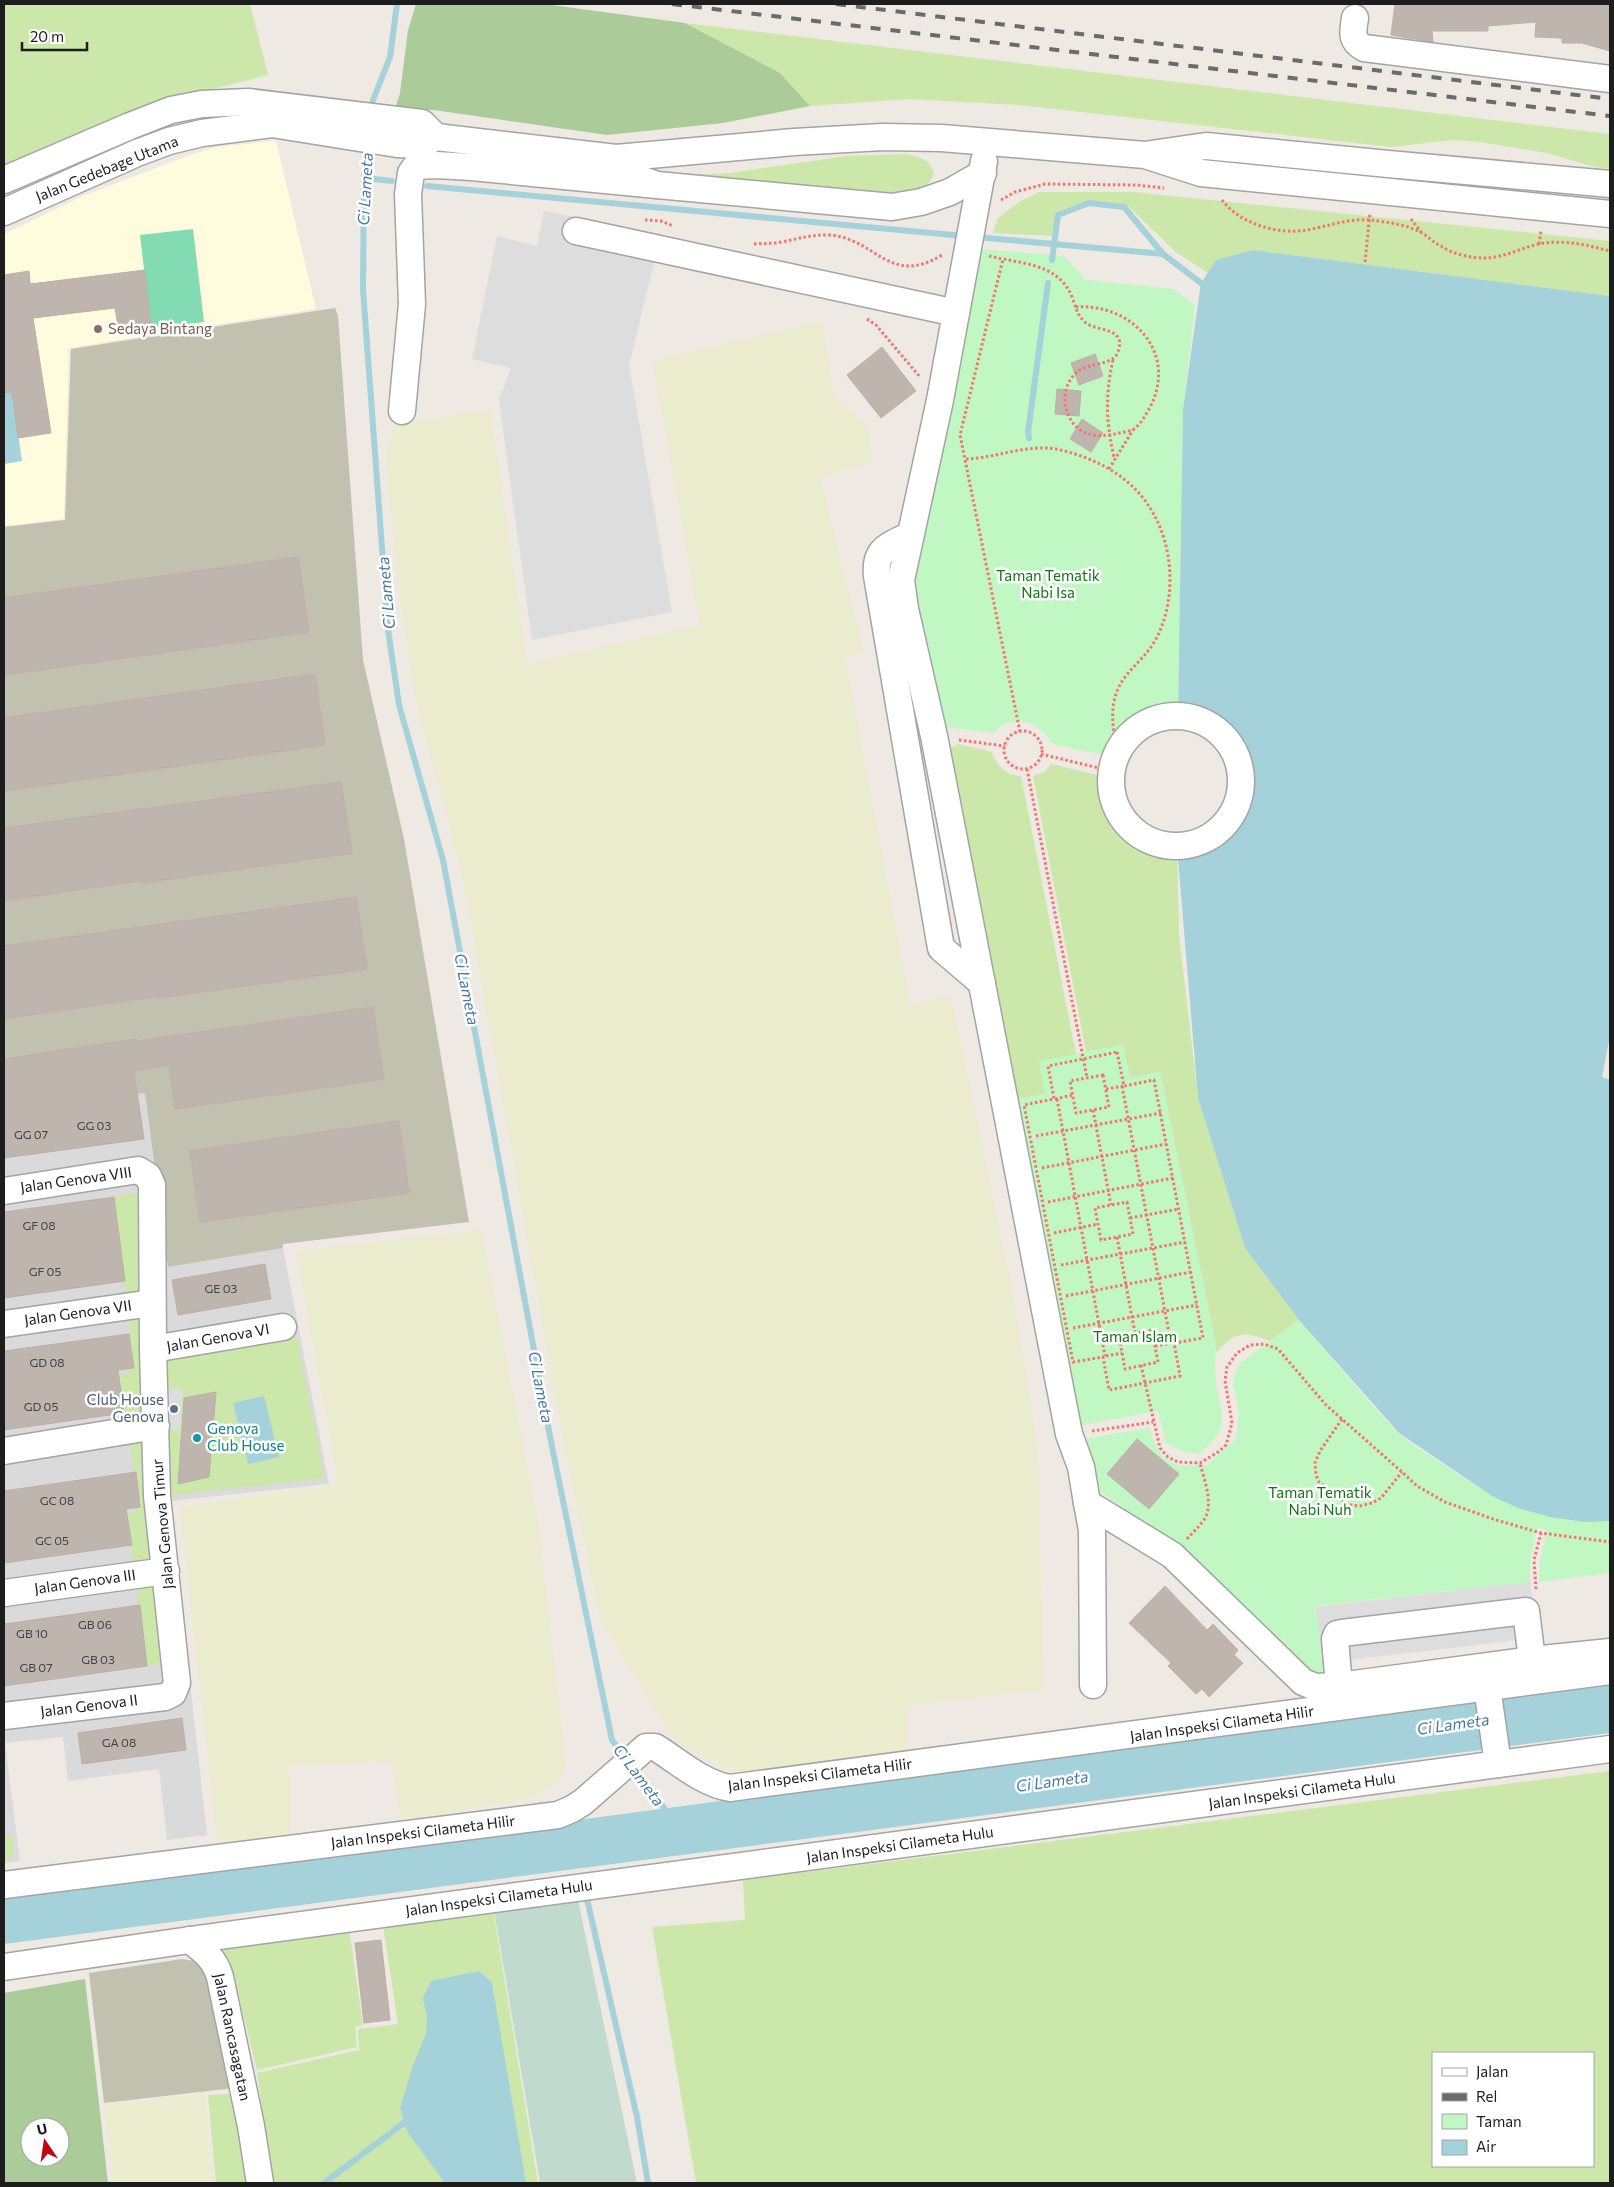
<svg xmlns="http://www.w3.org/2000/svg" width="1614" height="2187" font-family="Commissioner,sans-serif">
<style>
.residential{fill:#dbdada}
.education{fill:#fefcdc}
.construction{fill:#c2c1af}
.farmland{fill:#ececce}
.grass{fill:#cbe7aa;fill-rule:evenodd}
.forest{fill:#abcc99;fill-rule:evenodd}
.wetland{fill:#c0dbcd}
.park{fill:#c0f7c2}
.pitch{fill:#83dbb4}
.parking{fill:#ddd}
.water{fill:#a4d1da}
.lines{fill:none;stroke-linecap:round;stroke-linejoin:round}
.stream{stroke:#a4d1da;stroke-width:6}
.building{fill:#beb5af;stroke:#bfafa6}
.minor-casing{stroke:#a4a4a4;stroke-width:29}
.path{stroke:#f5746d;stroke-width:3;stroke-dasharray:2.5 2.5;stroke-linecap:butt}
.minor{stroke:#fff;stroke-width:26}
.rail{stroke:#6b6b6b;stroke-width:4;stroke-dasharray:10 10;stroke-linecap:butt}
.education-dot{fill:#8d6e63;stroke:#fff;stroke-width:2}
.service-dot{fill:#5c6f8a;stroke:#fff;stroke-width:2}
.culture-dot{fill:#0f9aa8;stroke:#fff;stroke-width:2}
.labels{text-anchor:middle;stroke-width:5;stroke-linejoin:round;paint-order:stroke}
.number-label{font-size:12px;fill:#454342}
.street-label{font-size:15px;fill:#1d1d1d;stroke:#fff}
.education-label{font-size:15px;fill:#785e54;stroke:#fff;text-anchor:start}
.park-label{font-size:15px;fill:#0f7612;stroke:#fff}
.service-label{font-size:15px;fill:#4e5e75;stroke:#fff;text-anchor:end}
.culture-label{font-size:15px;fill:#0d838f;stroke:#fff;text-anchor:start}
.water-label{font-size:16px;font-style:italic;fill:#4a7aa1;stroke:#fff}
</style>
<rect width="100%" height="100%" fill="#eee9e3"/>
<path class="residential" d="M145 1093 168 1267 283 1248 329 1484 170 1501 207 1835 167 1840 159 1769 68 1781 63 1737 5 1743 20 1861 4 1863V1112Z"/>
<path class="education" d="M276 141 316 309 69 348 64 519 4 526V234L83 196 190 155 217 147Z"/>
<g class="construction">
<path d="M335 308 338 316 363 660 404 839 469 1222 283 1244V1248L168 1267 145 1093 4 1112V527L65 520 71 349Z"/>
<path d="M182 1959 195 1961 207 1973 234 2088 104 2103 89 1973Z"/>
</g>
<g class="farmland">
<path d="M822 321 834 397 868 427 872 462 820 477 863 652 845 658 910 1004 951 997 1013 1295 1038 1452 1043 1689 906 1706 908 1755 739 1774 675 1741 601 1621 563 1439 463 877 415 697 398 580 386 454 394 426 490 409 527 664 700 625 653 361Z"/>
<path d="M481 1230 537 1517 566 1766 559 1781 528 1799 401 1821 392 1761 289 1766 290 1841 218 1845 180 1507 339 1484 296 1251Z"/>
<path d="M205 2093 213 2183H113L104 2105Z"/>
</g>
<g class="grass">
<path d="M4 4H250L268 75 201 92 4 167Z"/>
<path d="M685 23 1610 134V169L1595 167 1547 153 1480 142 1453 140 1391 147 1019 105 909 99 810 106 780 73Z"/>
<path d="M905 154C920 157 930 158 934 174 927 191 910 193 895 197L658 177 730 173 847 156Z"/>
<path d="M1039 192H1133L1610 241V296L1253 250 1216 260 1208 273 1177 253 1128 206 1089 200 1057 212 1052 236 993 233 998 218 1019 202Z"/>
<path d="M959 744 992 752C997 766 1005 775 1021 776L1076 1054 1045 1094 1012 1100 946 759 950 748Z"/>
<path d="M1051 764 1110 778C1109 816 1140 844 1177 846L1179 935 1198 1098 1245 1248 1299 1320 1270 1341C1244 1331 1234 1332 1216 1353L1215 1340 1160 1072 1130 1078 1123 1045 1086 1052 1033 776 1044 772Z"/>
<path d="M140 1193 167 1662 147 1666 127 1516 140 1507 119 1377 134 1368 114 1197Z"/>
<path d="M296 1335 325 1478 163 1496V1356Z"/>
<path d="M1610 1771V2183H696L652 1927 745 1920 743 1880ZM1433 2053H1593V2166H1433Z"/>
<path d="M12 1835 14 1858 4 1859V1836Z"/>
<path d="M493 1910 538 2183H273L257 2073 359 2050 358 2029 398 2024 383 1925Z"/>
<path d="M349 1928 363 2025 355 2027 357 2047 257 2070 231 1965 212 1947Z"/>
<path d="M235 2093 250 2183H216L208 2095Z"/>
</g>
<g class="forest">
<path d="M416 4H544L685 23 780 73 810 106 723 123 607 135 434 110 395 109 400 93 408 30Z"/>
<path d="M85 1979 108 2183H4V1993ZM30 2127H60V2157H30Z"/>
</g>
<path class="wetland" d="M578 1900 637 2183H540L494 1910Z"/>
<g class="park">
<path d="M978 249 1064 256 1086 280 1173 289 1195 305 1183 409 1178 715C1147 719 1130 728 1115 757 1104 754 1059 747 1052 743 1050 741 1048 736 1045 734 1031 718 1007 716 994 733L944 727 912 580Z"/>
<path d="M1123 1045 1130 1078 1160 1072 1215 1340 1216 1384 1222 1412 1221 1428 1213 1441 1199 1454 1179 1450 1166 1443 1158 1411 1072 1427 1012 1100 1045 1094 1039 1061Z"/>
<path d="M1299 1320C1332 1357 1363 1397 1397 1432 1409 1443 1425 1452 1438 1461 1495 1500 1539 1524 1610 1521V1573L1539 1582 1540 1561 1547 1530 1537 1528 1530 1563V1582L1316 1606 1325 1678H1315L1188 1554 1090 1484 1078 1440 1149 1428 1156 1447 1164 1457 1179 1466 1207 1465 1236 1439 1239 1413 1233 1381 1238 1365Z"/>
</g>
<path class="pitch" d="M193 229 204 322 151 329 140 235Z"/>
<g class="parking">
<path d="M544 211 661 234 629 365 672 612 532 640 499 400 511 368 472 359 497 236 537 246Z"/>
<path d="M168 1388 183 1389 180 1430 165 1429Z"/>
<path d="M1530 1582 1537 1638 1323 1663 1316 1607Z"/>
</g>
<g class="water">
<path d="M1253 250 1610 296V1036L1602 1077 1610 1080V1521L1585 1522 1550 1517 1518 1508 1492 1496 1399 1433 1299 1320 1245 1248 1198 1098 1177 846C1221 843 1255 801 1237 757 1233 746 1227 737 1218 729 1206 720 1192 718 1178 715L1183 409 1201 283 1216 260Z"/>
<path d="M12 392 22 461 4 464V393Z"/>
<path d="M264 1396 279 1457 248 1464 233 1403Z"/>
<path d="M1610 1683V1733L4 1944V1896Z"/>
<path d="M479 1971 492 1983 526 2183H445L408 2133 400 2109 412 2068 426 2034 427 2018 423 1998 431 1981Z"/>
</g>
<g class="lines">
<g class="stream">
<path d="M371 111 373 100 390 57 397 4"/>
<path d="M367 146 364 178 363 290 388 629 399 705 443 860 552 1447 612 1740 625 1757"/>
<path d="M364 178 392 181"/>
<path d="M427 186 964 236"/>
<path d="M976 237 1163 254 1201 283"/>
<path d="M1052 260 1058 215 1089 203 1124 207 1163 254"/>
<path d="M1029 438 1028 432 1048 283"/>
<path d="M633 1767 667 1812 671 1813"/>
<path d="M587 1899 637 2117 648 2183"/>
<path d="M324 2183 408 2120 412 2119"/>
</g>
</g>
<g class="building">
<path d="M1395 4H1610V51L1582 43H1562V38L1535 37 1536 22 1488 26V31H1432L1433 42 1391 35Z"/>
<path d="M145 270 151 329 119 332 115 308 33 318 51 433 18 438 12 392 4 393V275L29 271 30 284Z"/>
<path d="M882 347 916 391 881 418 847 375Z"/>
<path d="M1095 354 1103 376 1079 385 1071 363Z"/>
<path d="M1057 389 1081 391 1079 416 1055 414Z"/>
<path d="M1082 419 1103 433 1091 452 1070 439Z"/>
<path d="M298 557 309 632 4 675V598Z"/>
<path d="M315 674 325 745 4 791V718Z"/>
<path d="M341 782 352 853 143 883V880L4 901V828Z"/>
<path d="M356 897 367 969 158 998V996L4 1019V946Z"/>
<path d="M373 1007 384 1079 175 1109 169 1065 134 1071 144 1139 4 1158V1059L136 1039 137 1041Z"/>
<path d="M399 1121 409 1193 200 1222 190 1151Z"/>
<path d="M114 1197 125 1281 4 1298V1212Z"/>
<path d="M265 1264 271 1299 178 1315 172 1280Z"/>
<path d="M129 1334 134 1368 118 1370 124 1413 4 1430V1351Z"/>
<path d="M216 1392 209 1477 178 1484 184 1398Z"/>
<path d="M1137 1439 1179 1474 1149 1509 1107 1474Z"/>
<path d="M136 1472 140 1507 126 1509 132 1545 4 1563V1491Z"/>
<path d="M1165 1586 1207 1630 1213 1624 1238 1650 1234 1655 1243 1663 1209 1697 1202 1689 1196 1694 1168 1666 1171 1663 1129 1623Z"/>
<path d="M140 1605 147 1666 4 1686V1624Z"/>
<path d="M182 1718 186 1750 82 1764 78 1733Z"/>
<path d="M381 1940 390 2020 364 2023 355 1943Z"/>
</g>
<g class="lines">
<g class="minor-casing">
<g id="minor">
<path d="M1355 18C1353 32 1350 40 1364 48L1610 79"/>
<path d="M1151 154 1206 146 1388 164 1610 184"/>
<path d="M640 179 657 185 892 207 921 202 950 192 983 173"/>
<path d="M4 180 130 126 171 110 202 104 248 102 422 123 436 137"/>
<path d="M4 212 137 153 169 141 202 133 272 124 397 144 421 145 436 137 616 158 794 142 882 137 941 138 1145 155 1201 173 1610 214"/>
<path d="M576 231 956 313 940 400 901 580 905 609 934 736 1069 1434 1081 1467 1087 1503 1172 1555 1303 1682 1315 1687 1339 1686 1532 1660 1610 1652"/>
<path d="M956 313 984 161"/>
<path d="M402 411 412 304 408 194 411 173 416 166 436 165 471 167 657 185"/>
<path d="M910 535C889 546 874 548 877 576L941 948 982 983"/>
<circle cx="1176" cy="781" r="65"/>
<path d="M4 1191 138 1170 148 1176 152 1185 153 1349 157 1496 177 1683 173 1693 165 1697 4 1716"/>
<path d="M4 1324 152 1303"/>
<path d="M153 1349 283 1327"/>
<path d="M4 1451 156 1426"/>
<path d="M1087 1503 1092 1530 1093 1685"/>
<path d="M4 1593 166 1571"/>
<path d="M1339 1686 1335 1639 1337 1634 1342 1633 1526 1611 1532 1660"/>
<path d="M1487 1687 1498 1764"/>
<path d="M4 1885 558 1815 572 1809 583 1802 646 1747H655C678 1761 703 1784 730 1788L1610 1671"/>
<path d="M190 1940C204 1951 215 1959 220 1977L251 2126 260 2183"/>
<path d="M4 1967 190 1940 1610 1749"/>
</g>
</g>
<g class="path">
<path d="M1001 200 1015 192 1045 184 1137 185 1164 188"/>
<path d="M1222 200C1240 224 1278 235 1307 230 1329 226 1349 218 1371 220 1387 222 1408 225 1422 233 1429 237 1434 243 1441 246 1452 254 1471 258 1484 258 1504 258 1520 248 1539 244 1563 239 1587 245 1610 251"/>
<path d="M1411 219 1421 232"/>
<path d="M645 220 661 221 673 226"/>
<path d="M754 244C763 243 772 244 781 242 798 239 812 234 830 235 877 239 889 287 942 255"/>
<path d="M1539 244 1541 231"/>
<path d="M989 256 1003 259"/>
<path d="M1365 262 1370 213"/>
<path d="M867 319 876 325 920 377"/>
<path d="M1113 360C1105 396 1106 422 1114 457"/>
<path d="M966 459C996 458 1026 444 1056 449 1085 455 1115 468 1136 490 1173 528 1180 593 1156 639 1148 654 1135 664 1125 677 1108 700 1112 724 1117 750"/>
<path d="M1109 469 1133 430"/>
<circle cx="1023" cy="750" r="19"/>
<path d="M1020 732 960 435 1003 259C1030 264 1061 268 1072 297 1076 307 1077 316 1086 323 1098 332 1129 327 1117 354 1112 365 1088 363 1077 372 1059 387 1062 419 1082 431 1092 437 1105 436 1115 434 1121 432 1129 432 1134 429 1142 423 1149 410 1153 401 1175 347 1128 303 1075 307"/>
<path d="M959 740 1005 746"/>
<path d="M1041 754 1111 771"/>
<path d="M1027 769 1087 1078"/>
<path d="M1117 1052 1124 1086 1154 1080 1203 1338 1174 1343 1180 1376 1109 1390 1103 1357 1073 1362 1024 1105 1054 1099 1048 1066Z"/>
<path d="M1103 1075 1109 1107 1076 1113 1070 1081Z"/>
<path d="M1122 1086 1171 1343"/>
<path d="M1106 1089 1123 1086"/>
<path d="M1055 1099 1073 1095"/>
<path d="M1057 1099 1105 1356"/>
<path d="M1093 1110 1111 1205"/>
<path d="M1036 1136 1161 1113"/>
<path d="M1042 1168 1166 1144"/>
<path d="M1048 1202 1173 1178"/>
<path d="M1127 1202 1133 1234 1101 1240 1095 1208Z"/>
<path d="M1130 1218 1179 1209"/>
<path d="M1054 1233 1098 1224"/>
<path d="M1117 1237 1135 1333"/>
<path d="M1061 1265 1185 1242"/>
<path d="M1066 1296 1191 1272"/>
<path d="M1073 1328 1197 1305"/>
<path d="M1152 1330 1158 1362 1125 1369 1119 1336Z"/>
<path d="M1155 1346 1171 1343"/>
<path d="M1106 1356 1122 1353"/>
<path d="M1141 1365 1160 1448 1168 1457 1178 1462 1200 1463 1218 1452 1226 1445 1232 1423 1225 1381 1227 1367 1237 1353 1250 1345 1264 1344 1278 1349 1326 1405 1402 1472 1417 1486 1445 1502 1493 1519 1541 1533 1610 1542"/>
<path d="M1342 1419 1320 1451 1315 1463 1316 1475 1319 1482 1349 1505 1360 1506 1372 1503 1381 1498 1402 1472"/>
<path d="M1092 1431 1153 1422"/>
<path d="M1187 1539C1192 1533 1198 1528 1203 1521 1215 1506 1204 1480 1200 1463"/>
<path d="M1536 1589 1534 1560 1541 1533"/>
</g>
<use href="#minor" class="minor"/>
<g class="rail">
<path d="M672 4 1610 116"/>
<path d="M836 4 1610 99"/>
</g>
</g>
<circle class="education-dot" cx="98" cy="329" r="5"/>
<circle class="service-dot" cx="174" cy="1409" r="5"/>
<circle class="culture-dot" cx="197" cy="1438" r="5"/>
<g class="labels">
<g class="number-label">
<text x="94" y="1130">GG 03</text>
<text x="31" y="1139">GG 07</text>
<text x="39" y="1230">GF 08</text>
<text x="45" y="1276">GF 05</text>
<text x="221" y="1293">GE 03</text>
<text x="47" y="1367">GD 08</text>
<text x="41" y="1411">GD 05</text>
<text x="57" y="1505">GC 08</text>
<text x="52" y="1545">GC 05</text>
<text x="95" y="1629">GB 06</text>
<text x="32" y="1638">GB 10</text>
<text x="98" y="1664">GB 03</text>
<text x="36" y="1672">GB 07</text>
<text x="119" y="1747">GA 08</text>
</g>
<g class="street-label">
<text transform="translate(107 169) rotate(-22)" y="5">Jalan Gedebage Utama</text>
<text transform="translate(76 1180) rotate(-8)" y="5">Jalan Genova VIII</text>
<text transform="translate(78 1313) rotate(-8)" y="5">Jalan Genova VII</text>
<text transform="translate(218 1338) rotate(-10)" y="5">Jalan Genova VI</text>
<text transform="translate(163 1524) rotate(-95)" y="5">Jalan Genova Timur</text>
<text transform="translate(85 1582) rotate(-8)" y="5">Jalan Genova III</text>
<text transform="translate(89 1706) rotate(-7)" y="5">Jalan Genova II</text>
<text transform="translate(1222 1724) rotate(-8)" y="5">Jalan Inspeksi Cilameta Hilir</text>
<text transform="translate(820 1775) rotate(-7)" y="5">Jalan Inspeksi Cilameta Hilir</text>
<text transform="translate(1302 1791) rotate(-8)" y="5">Jalan Inspeksi Cilameta Hulu</text>
<text transform="translate(423 1832) rotate(-7)" y="5">Jalan Inspeksi Cilameta Hilir</text>
<text transform="translate(900 1845) rotate(-8)" y="5">Jalan Inspeksi Cilameta Hulu</text>
<text transform="translate(499 1898) rotate(-8)" y="5">Jalan Inspeksi Cilameta Hulu</text>
<text transform="translate(232 2037) rotate(78)" y="5">Jalan Rancasagatan</text>
</g>
<g class="education-label">
<text x="108" y="334">Sedaya Bintang</text>
</g>
<g class="park-label">
<text x="1048" y="581">Taman Tematik<tspan x="1048" dy="17">Nabi Isa</tspan></text>
<text x="1135" y="1342">Taman Islam</text>
<text x="1320" y="1498">Taman Tematik<tspan x="1320" dy="17">Nabi Nuh</tspan></text>
</g>
<g class="service-label">
<text x="164" y="1405">Club House<tspan x="164" dy="17">Genova</tspan></text>
</g>
<g class="culture-label">
<text x="207" y="1434">Genova<tspan x="207" dy="17">Club House</tspan></text>
</g>
<g class="water-label">
<text transform="translate(365 189) rotate(-87)" y="6">Ci Lameta</text>
<text transform="translate(386 593) rotate(-95)" y="6">Ci Lameta</text>
<text transform="translate(467 989) rotate(79)" y="6">Ci Lameta</text>
<text transform="translate(541 1387) rotate(79)" y="6">Ci Lameta</text>
<text transform="translate(1453 1724) rotate(-8)" y="6">Ci Lameta</text>
<text transform="translate(639 1775) rotate(53)" y="6">Ci Lameta</text>
<text transform="translate(1052 1781) rotate(-8)" y="6">Ci Lameta</text>
</g>
</g>
<rect width="1614" height="2187" fill="none" stroke="#1d1d1d" stroke-width="10"/>
<rect x="1432" y="2052" width="162" height="115" fill="#ffffff" stroke="#a5a5a5"/>
<rect x="1442" y="2068" width="25" height="8" fill="#ffffff" stroke="#a5a5a5"/>
<text x="1476" y="2077" font-size="15" fill="#1d1d1d">Jalan</text>
<rect x="1442" y="2093" width="25" height="8" fill="#6b6b6b" stroke="#a5a5a5"/>
<text x="1476" y="2102" font-size="15" fill="#1d1d1d">Rel</text>
<rect x="1442" y="2114" width="25" height="15" fill="#c0f7c2" stroke="#a5a5a5"/>
<text x="1476" y="2127" font-size="15" fill="#1d1d1d">Taman</text>
<rect x="1442" y="2140" width="25" height="15" fill="#a4d1da" stroke="#a5a5a5"/>
<text x="1476" y="2152" font-size="15" fill="#1d1d1d">Air</text>
<g transform="translate(45 2142) rotate(347)"><circle r="24" fill="#ffffff" stroke="#a5a5a5"/>
<path d="M0-4L9 19L0 12L-9 19Z" fill="#c20711"/>
<text y="-8" font-size="14" font-weight="bold" text-anchor="middle" fill="#1d1d1d">U</text>
</g>
<path d="M22 42v8h65v-8" fill="none" stroke="#1d1d1d" stroke-width="2.5"/>
<text x="30" y="42" font-size="15" fill="#1d1d1d" stroke="#ffffff" stroke-width="4" paint-order="stroke">20 m</text>
</svg>
